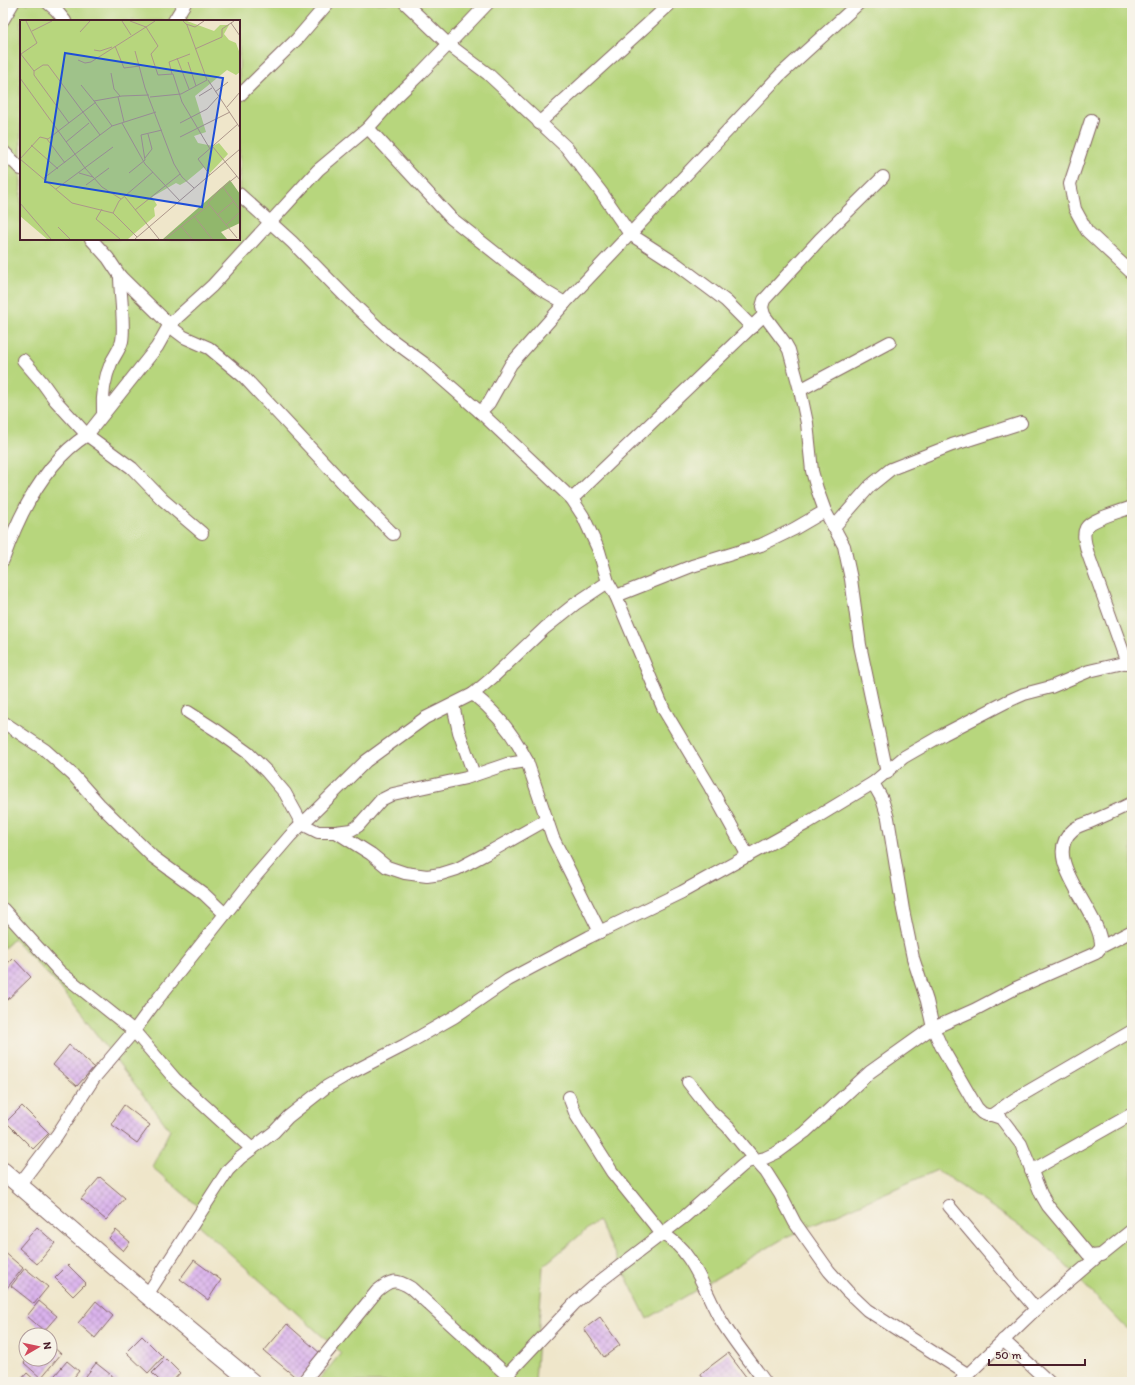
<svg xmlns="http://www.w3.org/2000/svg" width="1135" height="1385" font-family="Itim,sans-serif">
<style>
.green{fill:#b7d67d;stroke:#807a54;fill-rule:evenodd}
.building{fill:url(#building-cross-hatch)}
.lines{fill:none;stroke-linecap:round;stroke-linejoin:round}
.street-casing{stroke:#846563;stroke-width:14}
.secondary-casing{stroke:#846563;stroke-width:19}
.street{stroke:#fff;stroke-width:12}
.secondary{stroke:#fff;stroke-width:17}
.inset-road{fill:none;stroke:#ad968a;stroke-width:1}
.view{fill:#1d4ed8;fill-opacity:0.15;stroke:#1d4ed8;stroke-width:2}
.inset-edge{fill:none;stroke:#4a1f2b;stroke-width:2}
</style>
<defs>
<pattern id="building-cross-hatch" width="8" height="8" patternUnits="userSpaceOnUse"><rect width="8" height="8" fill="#dab3ed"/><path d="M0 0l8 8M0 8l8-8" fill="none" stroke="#b391c0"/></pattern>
</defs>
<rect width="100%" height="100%" fill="#f7f3e8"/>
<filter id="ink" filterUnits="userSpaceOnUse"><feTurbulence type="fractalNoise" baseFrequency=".025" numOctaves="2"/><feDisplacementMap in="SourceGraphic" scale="8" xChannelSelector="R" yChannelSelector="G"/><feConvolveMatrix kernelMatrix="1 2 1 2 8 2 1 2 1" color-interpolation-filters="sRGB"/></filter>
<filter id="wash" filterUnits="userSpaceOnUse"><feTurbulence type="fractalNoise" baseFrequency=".012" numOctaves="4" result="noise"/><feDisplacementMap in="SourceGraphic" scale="16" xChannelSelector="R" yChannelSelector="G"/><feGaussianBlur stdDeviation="0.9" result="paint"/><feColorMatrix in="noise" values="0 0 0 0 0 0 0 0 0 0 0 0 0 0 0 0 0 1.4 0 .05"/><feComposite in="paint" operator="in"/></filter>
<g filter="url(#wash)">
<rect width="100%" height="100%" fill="#efe6ca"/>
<path class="green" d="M3 3H1132V1334L1041 1240 937 1170 786 1237 647 1319 598 1220 543 1266 535 1382H317L341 1353 196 1223 204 1211 152 1167 170 1130 60 987 14 939 3 949ZM21 21H239V239H21Z"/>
<g id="blocks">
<g class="building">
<path d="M13 958 31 977 4 1003 3 1002V968Z"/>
<path d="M69 1045 94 1067 77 1086 53 1065Z"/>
<path d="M124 1105 150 1125 137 1143 111 1124Z"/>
<path d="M22 1106 49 1133 33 1149 6 1122Z"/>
<path d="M100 1177 125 1198 106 1220 81 1199Z"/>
<path d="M37 1227 55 1243 37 1264 19 1248Z"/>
<path d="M116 1230 130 1242 123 1251 109 1238Z"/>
<path d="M3 1251 23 1268 7 1288 3 1284Z"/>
<path d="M194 1260 221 1280 208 1300 180 1279Z"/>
<path d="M68 1265 86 1283 73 1296 55 1278Z"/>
<path d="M25 1268 48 1287 34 1304 11 1286Z"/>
<path d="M39 1301 57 1316 44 1331 27 1316Z"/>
<path d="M96 1301 113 1316 95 1338 78 1323Z"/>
<path d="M600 1317 620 1345 604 1357 584 1329Z"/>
<path d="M287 1324 321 1354 299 1380 264 1351Z"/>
<path d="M142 1336 163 1357 148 1373 126 1352Z"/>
<path d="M50 1344 61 1354 41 1378 24 1363 27 1359H50Z"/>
<path d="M728 1353 750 1382H706L700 1374Z"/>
<path d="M166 1359 180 1373 172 1382H161L152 1373Z"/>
<path d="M67 1361 79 1371 70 1382H52L50 1381Z"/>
<path d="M96 1363 120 1382H85L83 1380Z"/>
<path d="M27 1373 37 1382H19Z"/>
</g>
</g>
</g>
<g filter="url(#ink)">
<use href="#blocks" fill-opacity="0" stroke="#846563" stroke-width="1"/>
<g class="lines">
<g class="street-casing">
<g id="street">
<path d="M48 3 56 10 65 21"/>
<path d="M405 3 448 44 488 74 566 147 601 192 630 234 678 265 726 301 752 327"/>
<path d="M3 20 13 3"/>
<path d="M174 21 185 3"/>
<path d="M239 96 297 39 328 3"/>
<path d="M1091 120 1070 184 1075 209 1087 231 1132 273"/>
<path d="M539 123 671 3"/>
<path d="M368 128 451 218 541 289 565 303"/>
<path d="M3 151 21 169"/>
<path d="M883 177 820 239 764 300 762 307 764 315 785 343 789 350 800 390 807 423 812 471 817 489 825 511 844 546 851 579 860 645 887 773"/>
<path d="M239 194 292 242 347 298 388 337 425 364 480 412 489 403 511 364 565 303 780 75 859 3"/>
<path d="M91 239 108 258 120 276 176 331 184 337 209 348 244 377 359 500 393 534"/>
<path d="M23 360 42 382 55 400 87 435 132 468 162 499 202 533"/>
<path d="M800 390 890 342"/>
<path d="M480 412 572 499"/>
<path d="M103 413C102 396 104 379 111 363 115 355 120 349 122 341 125 324 120 294 120 276"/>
<path d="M834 527 870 486 891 469 952 445 1021 423"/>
<path d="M3 560C19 514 45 462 87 435L157 347 170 324 212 286 318 170 368 128 394 99 420 74 488 3"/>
<path d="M616 596 692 566 761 545 794 529 825 511"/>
<path d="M1127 663 1088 554C1086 546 1082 535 1086 528 1091 519 1122 511 1132 507"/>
<path d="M473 694C496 712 514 735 527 761"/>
<path d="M453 705 459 732 474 775"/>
<path d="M188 712 219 732 248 753 267 772 285 793 302 824 318 832H336L351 830 358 826 381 800 393 794 466 778 507 764 527 761 553 838 600 932"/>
<path d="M3 722 45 750 73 775 99 804 153 857 204 894 225 914"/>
<path d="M873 783 882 799 888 818 903 910 913 958 927 1001 933 1028 941 1046 977 1108 982 1113 987 1115H992L1001 1118 1021 1144 1041 1194 1048 1206 1088 1254 1092 1256 1101 1255 1132 1230"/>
<path d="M336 832 371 854 387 867 405 873 427 876 441 874 457 869 493 850 546 820"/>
<path d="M748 856 710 787 664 710 616 596 608 582 599 551 583 516 572 499 764 315"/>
<path d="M3 909 60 972 134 1031 175 1079 252 1149"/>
<path d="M1101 947 1132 931"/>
<path d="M688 1082 710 1110 728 1127 755 1160 766 1172 780 1194 795 1223 829 1271 847 1291 867 1310 967 1374"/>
<path d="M569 1097 576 1115 612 1172 662 1234C693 1248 705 1294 722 1322 735 1343 751 1362 765 1382"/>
<path d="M992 1115 1015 1099 1132 1031"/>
<path d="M1031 1171 1132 1114"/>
<path d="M19 1185 57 1135 94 1078 134 1031 153 1005 253 879 290 836 366 761 425 718 473 694 492 678 545 628 575 604 608 582"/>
<path d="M949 1206 1036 1309"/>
<path d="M147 1295 228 1170 240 1158 274 1132 288 1117 326 1087 343 1077 405 1045 454 1017 508 980 589 937 682 892 807 823 873 783 904 757 944 734 1006 702 1024 694 1051 687 1089 671 1132 661"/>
<path d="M1003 1340 1049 1382"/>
<path d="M507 1375 575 1303 599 1282 684 1217 742 1166 747 1162 765 1158 778 1152 805 1132 870 1072 929 1030 974 1010 1016 988 1096 953 1101 947C1103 913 1038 859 1073 830 1077 826 1085 824 1090 822 1104 816 1118 810 1132 803"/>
<path d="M303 1382 377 1291C391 1279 396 1279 411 1288L507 1375 513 1382"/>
<path d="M960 1382 1036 1309 1097 1257"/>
</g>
</g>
<g class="secondary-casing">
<path id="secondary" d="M3 1171 147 1295 252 1382"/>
</g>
<use href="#street" class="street"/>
<use href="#secondary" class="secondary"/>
</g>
</g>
<g transform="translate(20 20)">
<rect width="220" height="220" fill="#efe6ca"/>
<path d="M0 1H167L194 11 200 5H209L204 14 209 20 216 23 220 34V52L216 55 207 50 175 76 186 112 174 116 178 123 193 126 199 123 208 134 190 153 184 147 167 161 160 165 156 163 132 177 137 185 134 188 135 196 108 219H27L0 196Z" fill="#b7d67d"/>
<path d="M210 160 220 174V203L201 212 207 219H143Z" fill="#91b76c"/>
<path class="inset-road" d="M102 1 111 15M110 1 126 7 135 1M211 3 220 16M166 4 175 7 184 1M12 11 32 1M60 12 70 1M95 26 104 48 120 46M175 29 202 17V9L214 1M74 30 80 31 92 27M115 31 125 68 154 144 162 157 174 168M0 33 14 51M1 34 17 23 6 1M157 38 169 69M58 40 65 43 71 42 126 7 138 26 131 34 138 55 153 54 162 82 190 129M168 42 176 66M91 53 94 69 100 76M152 54 149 42 170 34M0 58 65 148 82 167 101 179M188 60 220 108M61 65 74 81 102 76 129 75M195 72 208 62M179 76 192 68M98 77 104 102M130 77 161 74 187 60 167 5 163 1M74 81 92 106 136 92M207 87 220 72M102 103 125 144 160 181M160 103 187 89 198 77M80 115 92 106M160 117 210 92M27 119 45 143M46 122 69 103M11 125 38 149M193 127 220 160M125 138 132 129 128 114M0 139 52 183 93 193 117 217M0 139 20 117 28 119 76 82M59 153 73 157M109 153 125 140 121 115 142 110M190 155 178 139 218 104M217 156 197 172 188 183 217 218M24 158 80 115 28 45H23L14 51V55L49 103M66 165 89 148M203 167 220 190M36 169 93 127M105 177 139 219M0 183 31 219M82 189 76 199 100 219M115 190 160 154M93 193 99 181 133 152M197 195 214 181M174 196 192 219M206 205 220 192M161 206 172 219M38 207 50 219M115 219 220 129M145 219 189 185"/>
<path class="view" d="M45 33 203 58 182 187 25 162Z"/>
<rect width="220" height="220" class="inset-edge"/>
</g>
<rect width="1135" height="1385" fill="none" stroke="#f7f3e8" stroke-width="16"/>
<g transform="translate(38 1347) rotate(81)"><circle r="19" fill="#f7f3e8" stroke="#b29e9c"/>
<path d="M0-3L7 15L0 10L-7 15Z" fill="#d1495b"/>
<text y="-6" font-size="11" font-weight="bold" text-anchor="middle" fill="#4a1f2b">N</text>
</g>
<path d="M989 1359v6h96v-6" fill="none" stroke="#4a1f2b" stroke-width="2"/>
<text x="995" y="1359" font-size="12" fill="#4a1f2b" stroke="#f7f3e8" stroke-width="3" paint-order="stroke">50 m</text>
</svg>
